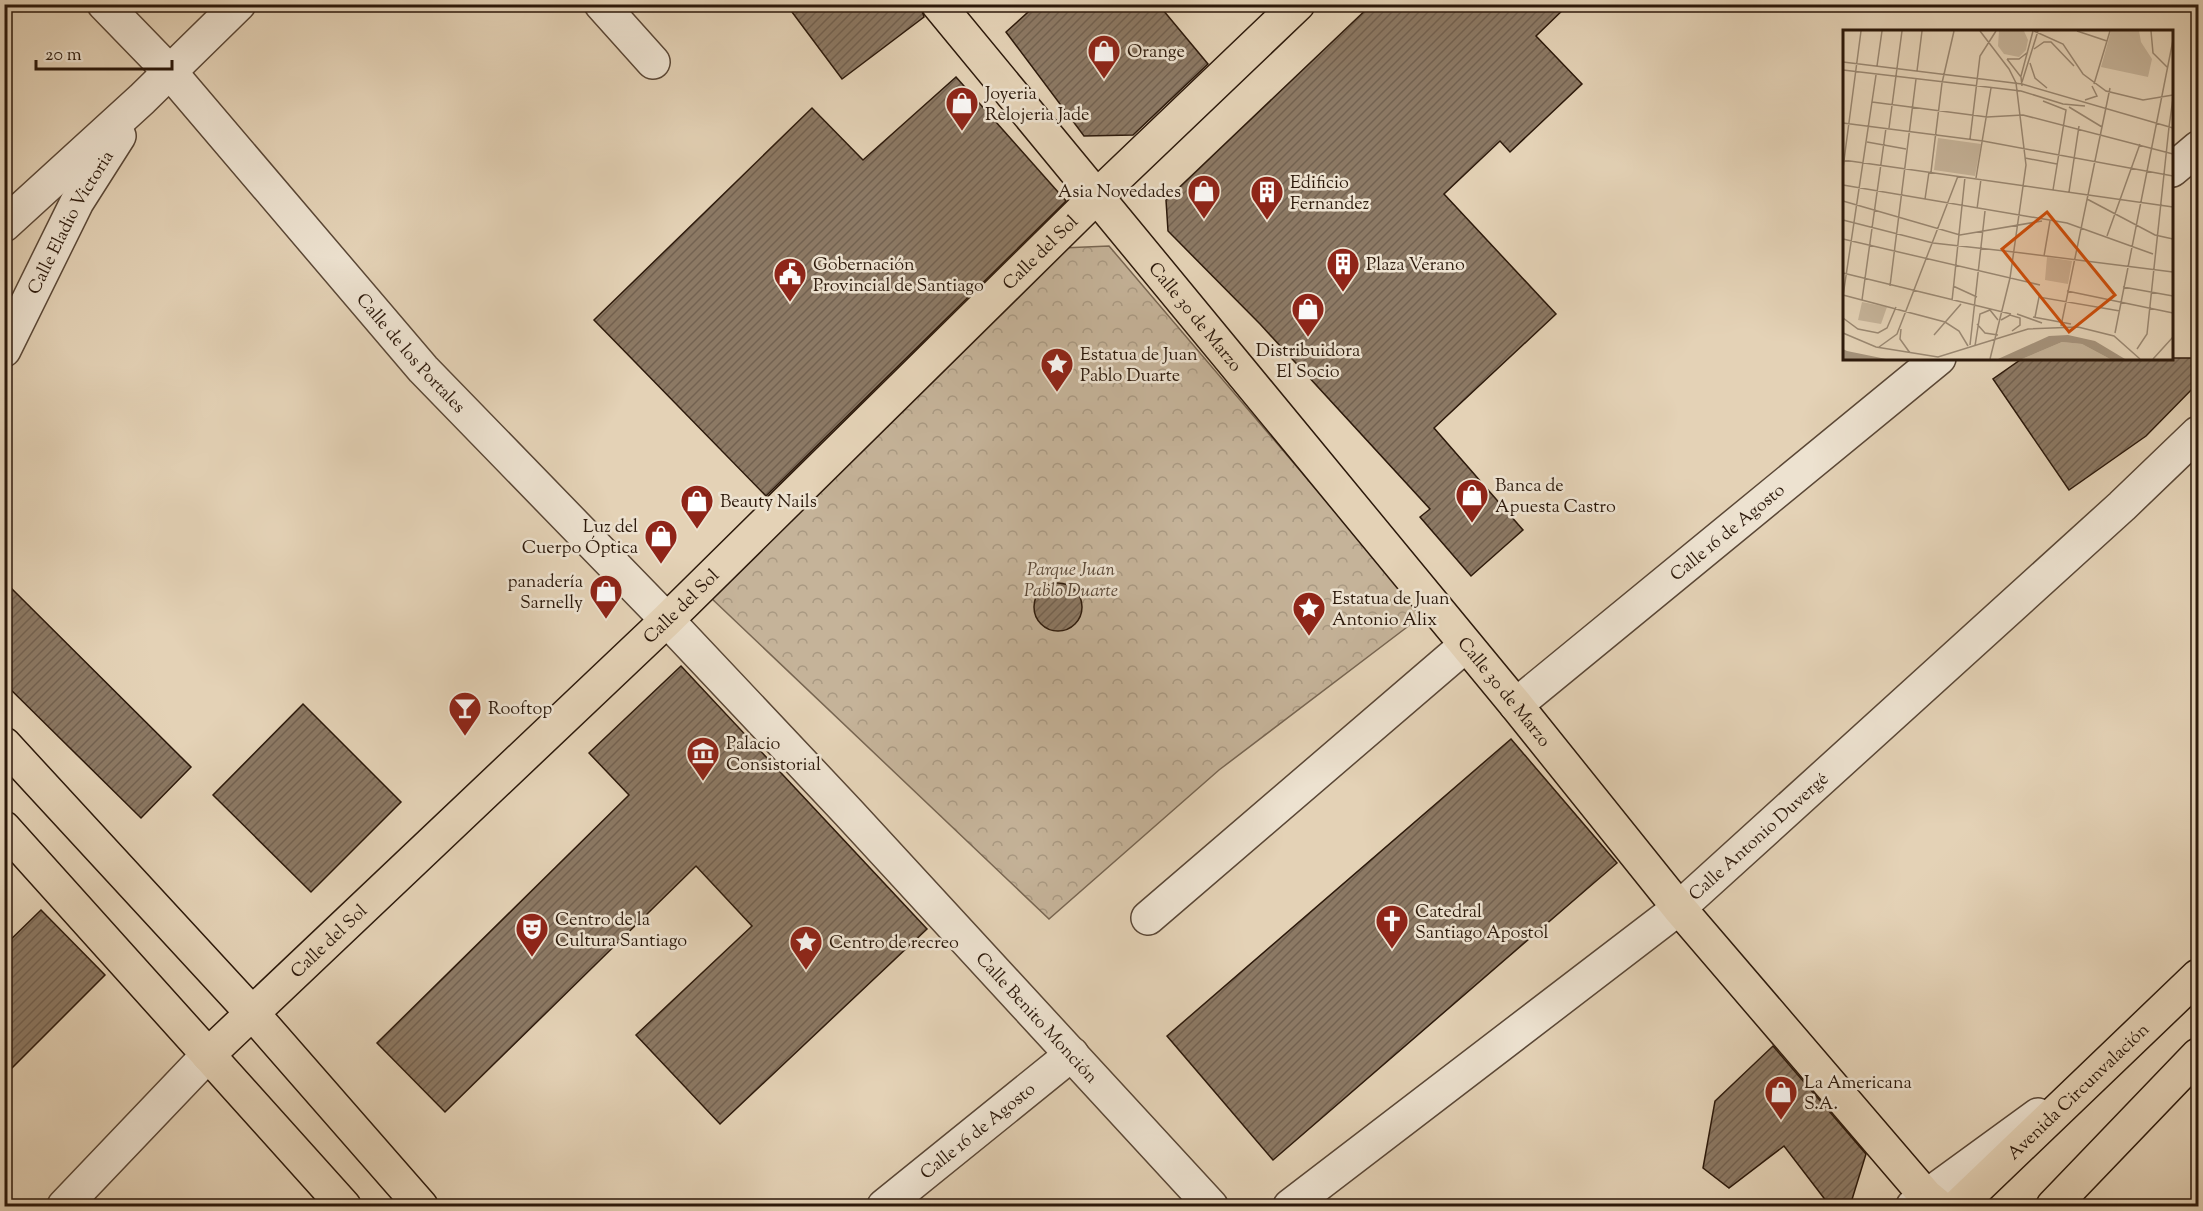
<svg xmlns="http://www.w3.org/2000/svg" width="2203" height="1211" font-family="'Sorts Mill Goudy',serif">
<style>
.forest{fill:url(#forest-crowns);stroke:#786652;stroke-width:1.5}
.building{fill:url(#building-hatch);stroke:#2c190b;stroke-width:1.5}
.lines{fill:none;stroke-linecap:round;stroke-linejoin:round}
.minor-casing{stroke:#5a4736;stroke-width:36}
.major-casing{stroke:#2c190b;stroke-width:36}
.minor{stroke:#ede2d0;stroke-width:33}
.major{stroke:#e4d2b6;stroke-width:33}
.labels{text-anchor:middle;stroke-width:5;stroke-linejoin:round;paint-order:stroke}
.poi-label{font-size:18px;fill:#2c190b;stroke:#ede2d0;text-anchor:start}
.street-label{font-size:18px;fill:#2c190b;stroke:#ede2d0}
.park-label{font-size:18px;font-style:italic;fill:#5a4736;stroke:#ede2d0}
.inset-road{fill:none;stroke:#9a8872;stroke-width:1.5}
.view{fill:#cc4f0c;fill-opacity:0.15;stroke:#cc4f0c;stroke-width:3}
.inset-edge{fill:none;stroke:#2c190b;stroke-width:3}
</style>
<defs>
<pattern id="forest-crowns" width="20" height="18" patternUnits="userSpaceOnUse" patternTransform="scale(1.5)"><rect width="20" height="18" fill="#c5b399"/><path d="M2 6a3 3 0 1 1 6 0M12 15a3 3 0 1 1 6 0" fill="none" stroke="#a99982"/></pattern>
<pattern id="building-hatch" width="6" height="6" patternUnits="userSpaceOnUse" patternTransform="scale(1.5)"><rect width="6" height="6" fill="#8c7964"/><path d="M-1 1l2-2M0 6l6-6M5 7l2-2" fill="none" stroke="#736251"/></pattern>
</defs>
<rect width="100%" height="100%" fill="#e4d2b6"/>
<filter id="stains"><feTurbulence type="fractalNoise" baseFrequency=".00333" numOctaves="4"/><feColorMatrix values="0 0 0 0 .2 0 0 0 0 .09 0 0 0 0 .02 0 0 0 .5 -.17"/></filter>
<radialGradient id="worn" r=".72"><stop offset=".6" stop-color="#630" stop-opacity="0"/><stop offset="1" stop-color="#630" stop-opacity=".3"/></radialGradient>
<path class="forest" d="M1109 246 1423 615 1219 770 1049 919 709 596 1062 248Z"/>
<g class="building">
<path d="M786 4H920L924 17 842 79Z"/>
<path d="M1037 4H1158L1208 64 1133 135 1084 136 1006 32Z"/>
<path d="M1372 4H1569L1536 36 1582 84 1510 152 1500 141 1444 194 1556 314 1434 428 1523 530 1471 576 1420 517 1430 509 1260 324 1168 231 1166 200Z"/>
<path d="M956 77 1066 201 766 496 594 320 812 108 863 160Z"/>
<path d="M2023 358H2199V382L2146 436 2069 490 1993 379Z"/>
<path d="M4 581 191 767 141 818 4 683Z"/>
<circle cx="1058" cy="607" r="24"/>
<path d="M681 666 927 929 720 1124 636 1035 752 926 696 866 445 1112 377 1043 629 795 589 753Z"/>
<path d="M303 704 401 802 311 892 213 795Z"/>
<path d="M1511 739 1617 863 1273 1160 1167 1036Z"/>
<path d="M41 910 105 975 4 1076V946Z"/>
<path d="M1773 1046 1866 1154 1850 1206H1830L1784 1146 1729 1188 1703 1168 1715 1101Z"/>
</g>
<g class="lines">
<g class="minor-casing">
<g id="minor">
<path id="s1" d="M104 4 170 72 423 369 667 620 848 812 1211 1206"/>
<path d="M601 4 653 62"/>
<path d="M2172 170 2198 148"/>
<path d="M4 225 142 99 239 4"/>
<path id="s2" d="M4 350 77 202 119 136"/>
<path id="s3" d="M1516 705 1939 358"/>
<path d="M1148 918 1466 645"/>
<path d="M64 1206 208 1055"/>
<path id="s4" d="M884 1206 1072 1054"/>
<path id="s5" d="M1290 1206 1679 908 2122 506 2198 433"/>
<path d="M1913 1206 2038 1115"/>
</g>
</g>
<g class="major-casing">
<g id="major">
<path id="s6" d="M938 4 1516 705 1679 908 1926 1196 1938 1206"/>
<path d="M4 744 253 1014 421 1206"/>
<path d="M4 828 344 1206"/>
<path id="s7" d="M208 1055 667 620 1096 197 1298 4"/>
<path id="s8" d="M1958 1206 2198 976"/>
<path d="M2053 1206 2198 1055"/>
</g>
</g>
<use href="#minor" class="minor"/>
<use href="#major" class="major"/>
</g>
<defs>
<g id="shop-pin" transform="scale(1.725)"><path d="M0 17L-7.5 6A9.5 9.5 0 1 1 7.5 6Z" fill="#8f2418" stroke="#ede2d0"/><path d="M-5-2.5h2.3a2.7 3.5 0 0 1 5.4 0H5L5.5 6h-11ZM-1.5-2.5h3a1.5 2.3 0 0 0-3 0Z" fill="#fff"/></g>
<g id="building-pin" transform="scale(1.725)"><path d="M0 17L-7.5 6A9.5 9.5 0 1 1 7.5 6Z" fill="#8f2418" stroke="#ede2d0"/><path d="M-4-6H4V6H1V3H-1V6H-4ZM-2.5-4.3h1.7v1.8h-1.7ZM.8-4.3h1.7v1.8H.8ZM-2.5-1h1.7V.8h-1.7ZM.8-1h1.7V.8H.8Z" fill="#fff"/></g>
<g id="civic-pin" transform="scale(1.725)"><path d="M0 17L-7.5 6A9.5 9.5 0 1 1 7.5 6Z" fill="#8f2418" stroke="#ede2d0"/><path d="M-.6-6.5H3V-4.5H.6V-3L4-1V1h2V6H-6V1h2V-1L-.6-3ZM-1.2 2.5V6h2.4V2.5Z" fill="#fff"/></g>
<g id="sight-pin" transform="scale(1.725)"><path d="M0 17L-7.5 6A9.5 9.5 0 1 1 7.5 6Z" fill="#8f2418" stroke="#ede2d0"/><path d="M0-6L1.8-2.2L6-1.7L2.9 1.2L3.7 5.4L0 3.3L-3.7 5.4L-2.9 1.2L-6-1.7L-1.8-2.2Z" fill="#fff"/></g>
<g id="bar-pin" transform="scale(1.725)"><path d="M0 17L-7.5 6A9.5 9.5 0 1 1 7.5 6Z" fill="#8f2418" stroke="#ede2d0"/><path d="M-6-5H6L.8 .8V4.5H3.5V6h-7V4.5H-.8V.8Z" fill="#fff"/></g>
<g id="museum-pin" transform="scale(1.725)"><path d="M0 17L-7.5 6A9.5 9.5 0 1 1 7.5 6Z" fill="#8f2418" stroke="#ede2d0"/><path d="M0-6L6-3V-2H-6V-3ZM-5-1h2V3h-2ZM-1-1h2V3h-2ZM3-1h2V3H3ZM-6 4H6V6H-6Z" fill="#fff"/></g>
<g id="church-pin" transform="scale(1.725)"><path d="M0 17L-7.5 6A9.5 9.5 0 1 1 7.5 6Z" fill="#8f2418" stroke="#ede2d0"/><path d="M-1.2-6h2.4v3.5h3.3v2.4h-3.3V6h-2.4V-.1h-3.3v-2.4h3.3Z" fill="#fff"/></g>
<g id="theatre-pin" transform="scale(1.725)"><path d="M0 17L-7.5 6A9.5 9.5 0 1 1 7.5 6Z" fill="#8f2418" stroke="#ede2d0"/><path d="M-5-5.5Q0-4 5-5.5V0Q5 5 0 6Q-5 5-5 0ZM-3.3-2.5H-1v1.5H-3.3ZM1-2.5H3.3v1.5H1ZM-2.8 1Q0 5.5 2.8 1Z" fill="#fff"/></g>
</defs>
<g fill-rule="evenodd">
<use href="#shop-pin" x="1104" y="51"/>
<use href="#shop-pin" x="962" y="103"/>
<use href="#shop-pin" x="1204" y="191"/>
<use href="#building-pin" x="1267" y="192"/>
<use href="#building-pin" x="1343" y="264"/>
<use href="#civic-pin" x="790" y="274"/>
<use href="#shop-pin" x="1308" y="309"/>
<use href="#sight-pin" x="1057" y="364"/>
<use href="#shop-pin" x="1472" y="495"/>
<use href="#shop-pin" x="697" y="501"/>
<use href="#shop-pin" x="661" y="536"/>
<use href="#shop-pin" x="606" y="591"/>
<use href="#sight-pin" x="1309" y="608"/>
<use href="#bar-pin" x="465" y="708"/>
<use href="#museum-pin" x="703" y="753"/>
<use href="#church-pin" x="1392" y="921"/>
<use href="#theatre-pin" x="532" y="929"/>
<use href="#sight-pin" x="806" y="942"/>
<use href="#shop-pin" x="1781" y="1092"/>
</g>
<g class="labels">
<g class="poi-label">
<text x="1127" y="57">Orange</text>
<text x="985" y="99">Joyeria<tspan x="985" dy="21">Relojeria Jade</tspan></text>
<text x="1290" y="188">Edificio<tspan x="1290" dy="21">Fernandez</tspan></text>
<text x="1181" y="197" text-anchor="end">Asia Novedades</text>
<text x="813" y="270">Gobernación<tspan x="813" dy="21">Provincial de Santiago</tspan></text>
<text x="1366" y="270">Plaza Verano</text>
<text x="1308" y="356" text-anchor="middle">Distribuidora<tspan x="1308" dy="21">El Socio</tspan></text>
<text x="1080" y="360">Estatua de Juan<tspan x="1080" dy="21">Pablo Duarte</tspan></text>
<text x="1495" y="491">Banca de<tspan x="1495" dy="21">Apuesta Castro</tspan></text>
<text x="720" y="507">Beauty Nails</text>
<text x="638" y="532" text-anchor="end">Luz del<tspan x="638" dy="21">Cuerpo Óptica</tspan></text>
<text x="583" y="587" text-anchor="end">panadería<tspan x="583" dy="21">Sarnelly</tspan></text>
<text x="1332" y="604">Estatua de Juan<tspan x="1332" dy="21">Antonio Alix</tspan></text>
<text x="488" y="714">Rooftop</text>
<text x="726" y="749">Palacio<tspan x="726" dy="21">Consistorial</tspan></text>
<text x="1415" y="917">Catedral<tspan x="1415" dy="21">Santiago Apostol</tspan></text>
<text x="555" y="925">Centro de la<tspan x="555" dy="21">Cultura Santiago</tspan></text>
<text x="829" y="948">Centro de recreo</text>
<text x="1804" y="1088">La Americana<tspan x="1804" dy="21">S.A.</tspan></text>
</g>
<g class="street-label">
<text dy="6" stroke="none"><textPath href="#s2" startOffset="144">Calle Eladio Victoria</textPath></text>
<text dy="6" stroke="none"><textPath href="#s7" startOffset="1156">Calle del Sol</textPath></text>
<text dy="6" stroke="none"><textPath href="#s6" startOffset="405">Calle 30 de Marzo</textPath></text>
<text dy="6" stroke="none"><textPath href="#s1" startOffset="465">Calle de los Portales</textPath></text>
<text dy="6" stroke="none"><textPath href="#s3" startOffset="273">Calle 16 de Agosto</textPath></text>
<text dy="6" stroke="none"><textPath href="#s7" startOffset="652">Calle del Sol</textPath></text>
<text dy="6" stroke="none"><textPath href="#s6" startOffset="891">Calle 30 de Marzo</textPath></text>
<text dy="6" stroke="none"><textPath href="#s5" startOffset="597">Calle Antonio Duvergé</textPath></text>
<text dy="6" stroke="none"><textPath href="#s7" startOffset="166">Calle del Sol</textPath></text>
<text dy="6" stroke="none"><textPath href="#s1" startOffset="1378">Calle Benito Monción</textPath></text>
<text dy="6" stroke="none"><textPath href="#s8" startOffset="166">Avenida Circunvalación</textPath></text>
<text dy="6" stroke="none"><textPath href="#s4" startOffset="120">Calle 16 de Agosto</textPath></text>
</g>
<g class="park-label">
<text x="1071" y="575">Parque Juan<tspan x="1071" dy="21">Pablo Duarte</tspan></text>
</g>
</g>
<g transform="translate(1843 30)">
<rect width="330" height="330" fill="#e4d2b6"/>
<path d="M156 1H181L185 10 183 20 176 27 161 24 155 16ZM95 108 138 114 132 146 91 140ZM204 227 229 231 225 254 202 250ZM219 312 239 314 267 329H179Z" fill="#c5b399"/>
<path d="M268 1H296L298 12 309 29 305 47 258 37Z" fill="#c5b399"/>
<path d="M19 272 44 277 38 294 15 290Z" fill="#c5b399"/>
<path d="M225 305 252 311 282 329H267L239 314 219 312 179 329H155L206 306ZM0 319 4 321 43 329H0Z" fill="#a5937c"/>
<path class="inset-road" d="M137 1 166 39 173 53 183 135 167 248 147 329M191 1 220 14 240 44 263 61 300 70 330 65M234 1 264 11M308 1 310 23 324 37M191 19 201 12H208L231 36M164 29 178 47 179 56M164 29H176L185 22M0 32 179 54 330 98M187 33 192 48 204 58M34 36 39 1M0 40 178 61 220 74 242 76M74 41 79 1M178 46 190 1M179 52 195 1M251 54 267 1M242 70 254 66 249 56M200 71 223 80 210 160M29 72 144 87 180 85 330 124M226 77 259 97M0 93 140 111 330 146M326 97 330 68M46 98 59 1M127 109 137 26 153 1M24 112 63 119M182 128 214 134M0 130 330 177M0 138 18 1M88 142 99 53 111 1M133 148 148 58M0 155 224 193 310 224M226 162 236 96M82 169 86 142M244 169 312 205 330 209M0 171 117 205 199 191M134 179 138 149M0 190 90 213 171 222M264 206 297 114M0 209 197 255M171 222 330 242M201 226 207 191M0 243 168 284M47 256 73 49M110 256 134 267M280 257 330 266M224 261 330 283M0 265 102 292 116 301 125 316M0 266 33 45M19 270 43 98M109 271 122 147M174 284 199 293M190 287 228 294M192 287 196 267 277 281M0 288 15 299 35 303 44 298 53 277M158 290 167 285 177 288V295L169 301M134 294 142 303 155 305M218 296 267 58M58 299 57 309 67 323M0 303 33 317 95 327 185 299 235 297 271 306 297 329M272 303 330 10M91 305 118 274M127 315 142 181M132 316 137 284 147 280 155 290M36 317 54 304 115 146M294 319 304 304 326 97M310 329 330 307"/>
<path class="view" d="M204 182 272 265 226 302 159 219Z"/>
<rect width="330" height="330" class="inset-edge"/>
</g>
<rect width="2203" height="1211" fill="none" stroke="#e4d2b6" stroke-width="24"/>
<rect x="6" y="6" width="2191" height="1199" fill="none" stroke="#2c190b" stroke-width="3"/>
<rect x="12" y="12" width="2179" height="1187" fill="none" stroke="#2c190b" stroke-width="1.5"/>
<path d="M36 60v9h136v-9" fill="none" stroke="#2c190b" stroke-width="3"/>
<text x="45" y="60" font-size="18" fill="#2c190b" stroke="#ede2d0" stroke-width="4.5" paint-order="stroke">20 m</text>
<rect width="100%" height="100%" filter="url(#stains)"/>
<rect width="100%" height="100%" fill="url(#worn)"/>
</svg>
